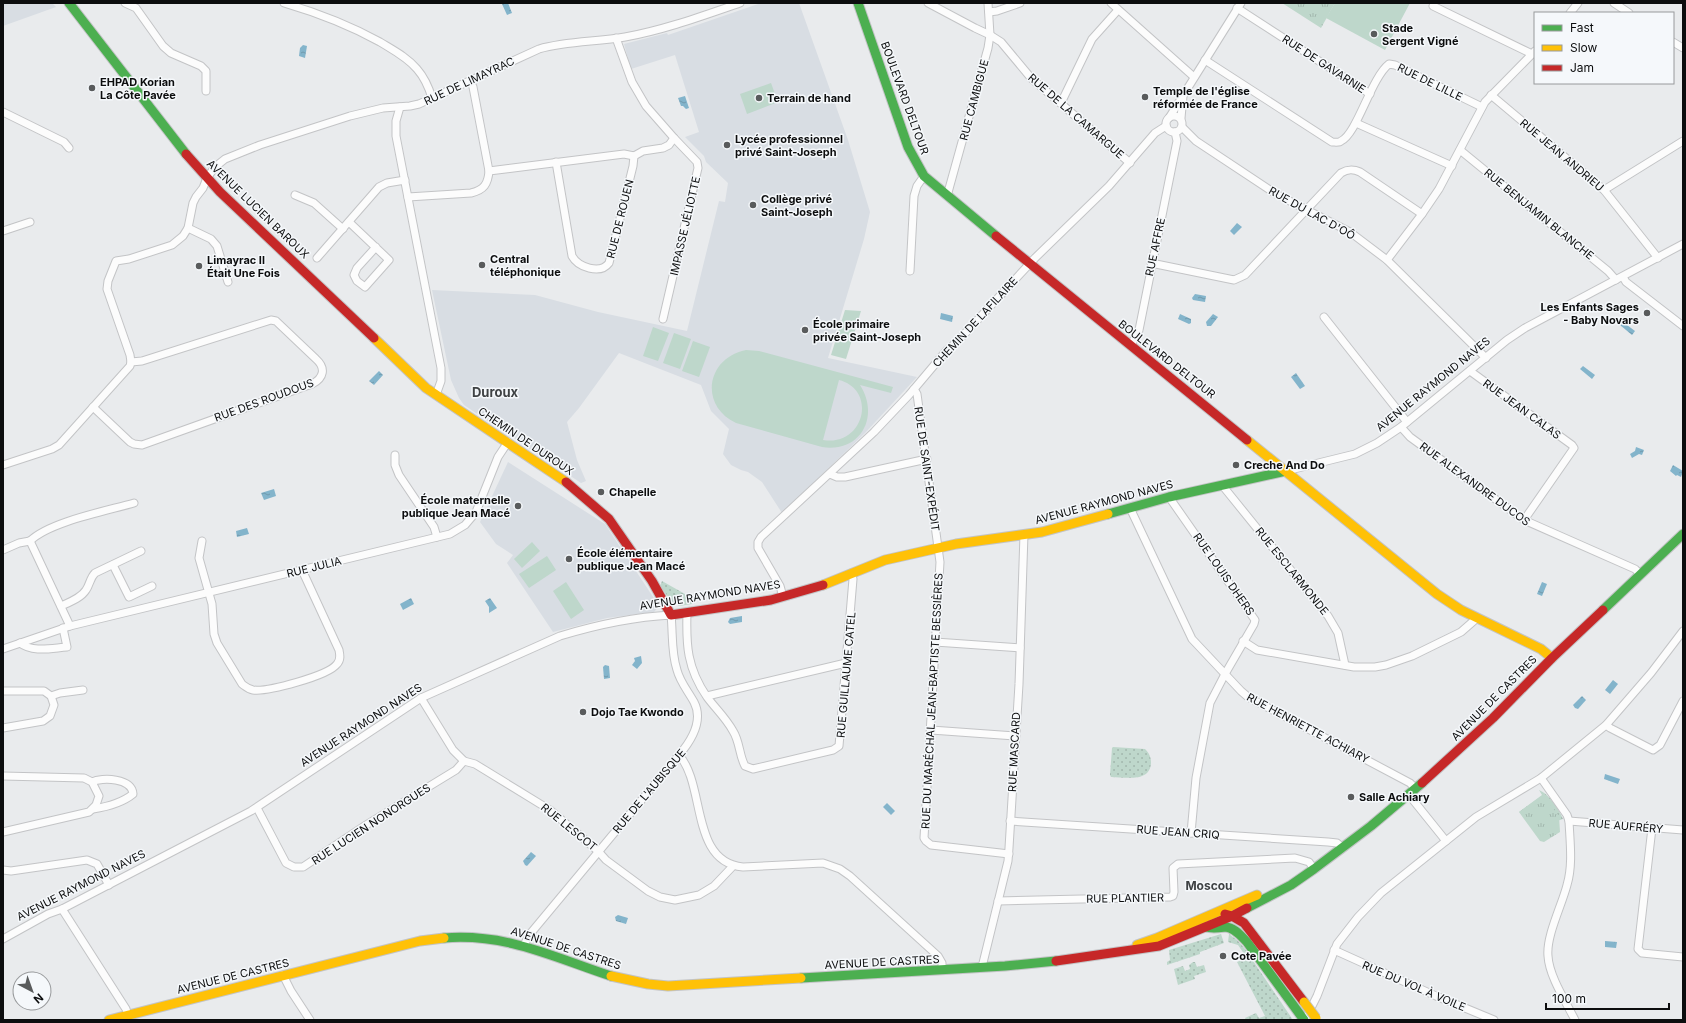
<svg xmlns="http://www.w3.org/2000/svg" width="1686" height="1023" font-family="Inter,sans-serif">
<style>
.built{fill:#d8dde3}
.grass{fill:url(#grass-dots)}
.park{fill:url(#park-tufts)}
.pitch{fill:#bed7cb;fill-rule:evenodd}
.water{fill:url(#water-ripples)}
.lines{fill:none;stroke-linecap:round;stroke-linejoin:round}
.street-casing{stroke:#c3c4c6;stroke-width:9}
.fast-casing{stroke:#c3c4c6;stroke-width:11}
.slow-casing{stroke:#c3c4c6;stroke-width:11}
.jam-casing{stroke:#c3c4c6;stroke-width:11}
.street{stroke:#fcfcfc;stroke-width:7}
.fast{stroke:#4caf50;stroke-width:9}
.slow{stroke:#ffc107;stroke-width:9}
.jam{stroke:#c62828;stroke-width:9}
.slow-bridge-casing{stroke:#c3c4c6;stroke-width:11;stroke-linecap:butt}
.slow-bridge{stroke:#ffc107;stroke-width:9}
.poi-dot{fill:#595b5c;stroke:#f5f8fb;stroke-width:1.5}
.labels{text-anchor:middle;stroke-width:3;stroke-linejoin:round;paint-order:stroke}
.poi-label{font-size:11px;font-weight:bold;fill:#0c0d0e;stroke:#f5f8fb;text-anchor:start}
.street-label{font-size:11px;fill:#0c0d0e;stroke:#f5f8fb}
.neighbourhood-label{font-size:12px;font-weight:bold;fill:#3f4244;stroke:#f5f8fb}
.quarter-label{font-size:13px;font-weight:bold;fill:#3f4244;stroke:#f5f8fb}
</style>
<defs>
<pattern id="grass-dots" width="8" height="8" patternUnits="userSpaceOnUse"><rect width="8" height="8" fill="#bed7cb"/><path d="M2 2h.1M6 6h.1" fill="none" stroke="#a2b7ad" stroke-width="1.8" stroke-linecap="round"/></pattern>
<pattern id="park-tufts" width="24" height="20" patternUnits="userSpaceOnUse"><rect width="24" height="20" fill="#bed7cb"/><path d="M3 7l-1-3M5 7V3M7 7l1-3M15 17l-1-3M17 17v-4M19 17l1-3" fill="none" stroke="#a2b7ad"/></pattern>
<pattern id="water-ripples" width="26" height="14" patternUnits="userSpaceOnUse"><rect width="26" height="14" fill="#83b4cb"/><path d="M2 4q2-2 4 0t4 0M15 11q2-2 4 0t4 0" fill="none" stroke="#709aad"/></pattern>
</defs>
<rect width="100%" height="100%" fill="#e9ebed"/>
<g class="built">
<path d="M3 3H52L56 7 3 26Z"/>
<path d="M761 3H799L848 140 870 212 864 239 828 358 917 377 865 433 782 513 762 482 748 472 741 470 731 465 723 454 729 429 711 411 701 385 619 353 579 408 567 422 577 460 586 481 581 483 464 405 459 398 451 380 432 290 535 295 598 312 687 331 719 201 725 202 728 183 706 162 704 156 685 137 699 132 675 55 631 69 624 44 667 33 668 35Z"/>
<path d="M508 462 605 524 659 606 654 612 607 618 553 632 507 563 513 555 496 544 480 522Z"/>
</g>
<g class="grass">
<path d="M662 581 692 598V604L679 606 671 601 660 586Z"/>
<path d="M1113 747 1145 749C1149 753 1151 757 1151 763 1150 783 1125 777 1111 777L1110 775 1112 748Z"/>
<path d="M1539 790C1549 794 1559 809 1563 819L1557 821 1519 812 1542 795Z"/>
<path d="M1221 934 1224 943 1200 952V954L1167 965V962L1170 960 1169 950Z"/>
<path d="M1229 934 1238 941 1245 949 1293 1020H1246L1245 1018 1256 1013 1259 1018 1265 1016 1237 962 1247 958 1238 945 1228 942Z"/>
<path d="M1193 962H1195L1197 967 1204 965 1206 972 1194 976 1195 979 1178 985 1174 969 1183 966 1185 971 1190 969 1189 965Z"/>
</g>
<g class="park">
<path d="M1282 3H1335L1321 28Z"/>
<path d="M1543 795 1559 816 1560 832 1544 842 1540 841 1519 812Z"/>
</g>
<g class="pitch">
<path d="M1335 3H1410L1385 50 1326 18Z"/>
<path d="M771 83 778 102 747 114 740 94Z"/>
<path d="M845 310 861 311 846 359 831 355Z"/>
<path d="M653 327 669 333 658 361 643 356Z"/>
<path d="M674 333 691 339 680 369 663 363Z"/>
<path d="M693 341 710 347 699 377 682 371Z"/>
<path d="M746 350 759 351 893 387 891 393 860 385C880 416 861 453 822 447L736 423C699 406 706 358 746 350ZM839 380C878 390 864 447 823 440Z"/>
<path d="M532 542 540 551 522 568 514 559Z"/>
<path d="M547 556 556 570 529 588 519 574Z"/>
<path d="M566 582 584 610 571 619 553 591Z"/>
</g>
<g class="water">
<path d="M505 3H508L512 13 507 15 502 4Z"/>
<path d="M303 45 307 46 305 58 299 56 300 48Z"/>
<path d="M685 96 689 108 686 109 683 106H681L678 98Z"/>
<path d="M1237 223 1242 227 1234 235 1230 231Z"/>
<path d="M1195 294 1206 296 1205 302 1193 300 1192 298Z"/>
<path d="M941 313 953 316 952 322 940 319Z"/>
<path d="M1180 314 1191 319V323L1189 324 1178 319Z"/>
<path d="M1213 314 1218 317 1211 326H1207L1206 322Z"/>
<path d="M1623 322 1635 331 1632 335 1620 325Z"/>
<path d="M1583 366 1595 375 1592 379 1580 369Z"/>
<path d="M379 371 383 375 374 385 369 381Z"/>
<path d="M1296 373 1305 386 1300 389 1291 377Z"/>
<path d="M1636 447 1644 450 1642 455 1639 454 1632 458 1630 454 1635 451Z"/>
<path d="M1673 465 1683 471 1681 477 1677 475 1676 476 1670 471Z"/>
<path d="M274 489 276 496 264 500 261 493Z"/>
<path d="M247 528 249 534 237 537 236 531Z"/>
<path d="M1542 582 1547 584 1542 596 1537 594Z"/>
<path d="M411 598 414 604 403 610 400 604Z"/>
<path d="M490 598 497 608 489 613V607L485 601Z"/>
<path d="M742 616V622L730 624 728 622 730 618Z"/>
<path d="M641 656 642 663 637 669 632 665 635 661 634 658Z"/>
<path d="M605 665 609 666 610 678 604 679 603 667Z"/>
<path d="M1613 680 1618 684 1610 694 1605 690Z"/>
<path d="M1582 696 1586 700 1578 709 1575 708 1573 705Z"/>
<path d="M1605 774 1620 779 1618 784 1604 779Z"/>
<path d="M887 803 895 811 891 815 883 807Z"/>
<path d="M531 852 536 856 527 866 525 865 523 861Z"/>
<path d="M618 915 628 918 626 924 616 921 615 917Z"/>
<path d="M1605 941 1617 942 1616 948 1605 947Z"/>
</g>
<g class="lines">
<g class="street-casing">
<g id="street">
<path d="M125 3 136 8 163 46 171 53 201 66 206 71V91"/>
<path d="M284 3C318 13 349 25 380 42 393 50 407 57 417 69 424 77 429 88 432 98"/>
<path d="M928 3 975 28 990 35 1001 42 1031 78 1130 163"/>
<path d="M1111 3 1194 77"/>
<path d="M1614 3 1629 13"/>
<path d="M1433 6 1532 54"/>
<path d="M1237 8 1370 94"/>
<path d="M989 12 997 11 1020 3"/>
<path d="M1570 13 1578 3"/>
<path d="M616 38 632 82 646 106 674 138 697 162 698 168 663 319"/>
<path d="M1673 42 1683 48"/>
<path d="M1205 60 1332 142C1335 142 1339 143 1341 141 1357 134 1371 78 1389 64L1395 65 1482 107"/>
<path d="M1491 95 1604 190 1658 258"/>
<path d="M1061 103 1092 39 1118 10"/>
<path d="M400 107 396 121V136L441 368V381L436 395"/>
<path d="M3 112 64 142 69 148"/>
<circle cx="1174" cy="124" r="8"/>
<path d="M1169 118 1241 3"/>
<path d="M1181 118 1183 96"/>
<path d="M1356 123 1452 166"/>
<path d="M1182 127 1196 141 1276 194 1350 232 1387 260 1486 358"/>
<path d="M1460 150 1608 271 1616 280"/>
<path d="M556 162 572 256C578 267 600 275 609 263L633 166 634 156"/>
<path d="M489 171 624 154 634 156 643 151 663 148 669 145 674 138"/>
<path d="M1604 190 1683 141"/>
<path d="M295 195 314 203 343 229"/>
<path d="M947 196 988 48 990 35 988 3"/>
<path d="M408 197 471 193C484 190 488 184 489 171L473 87 470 81"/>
<path d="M349 222 389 260 365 287 357 281 354 275 357 268 376 247"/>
<path d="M188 228 211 239 217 246 228 282"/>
<path d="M3 231 30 222"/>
<path d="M317 258 379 187 387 183 405 180"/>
<path d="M1387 260 1422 214 1439 189 1485 102 1535 51"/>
<path d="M1151 263 1234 280 1245 275 1341 173C1348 169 1353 169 1360 172L1422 214"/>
<path d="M910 271 914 196 917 186 924 176"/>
<path d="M1623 277 1626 282 1683 326"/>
<path d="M1324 317 1407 422"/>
<path d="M1131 345 1139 330 1177 141 1175 132"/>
<path d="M1470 371 1572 445 1574 448 1524 520"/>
<path d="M914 389 917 394 940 562 924 838 926 841 931 845 1009 854"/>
<path d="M93 407 130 442 134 444 142 445 312 384C324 378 326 368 316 359L276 321 271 320 142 361 131 362"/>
<path d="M1401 427 1410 437 1524 520 1635 569 1640 574"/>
<path d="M395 455V465L399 475 434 527 437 537"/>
<path d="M3 465 52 449 59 445 130 366 131 362 130 355 107 289 108 281 116 261 129 259 172 245 183 236 188 228 193 203 196 197 203 188 207 178 215 167 225 159 260 145 350 116 383 108 410 106 419 104 539 49C567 41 597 42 625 37 664 30 702 16 740 3"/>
<path d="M1286 471 1355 454 1377 443 1401 427 1507 340 1525 328 1683 244"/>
<path d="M830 474 837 477H845L927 459"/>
<path d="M1222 485 1328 616 1338 633 1345 665"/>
<path d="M1169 497 1255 620 1254 624 1225 674 1210 703 1196 778 1191 833"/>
<path d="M1130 508 1192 639 1241 691 1248 697 1410 783 1416 789"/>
<path d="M30 541C49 522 106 511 134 503"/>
<path d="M30 541 70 626"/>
<path d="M202 541 199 558 212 604 214 634 217 643 242 684C246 687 248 689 253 690 267 692 328 676 337 664 341 660 340 655 339 650L302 570"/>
<path d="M3 550 19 543 30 541"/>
<path d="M113 565 129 597 152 586"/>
<path d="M783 597 780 586 758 548V542L761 537 874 432 909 395 947 350 957 342 1035 258 1109 186 1155 133 1166 126"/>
<path d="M61 606C70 602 81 598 86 590 90 584 90 578 95 573L141 551"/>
<path d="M687 612C686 645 687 668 707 697 715 708 726 718 733 731 740 742 739 755 745 766L753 769 833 750 839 746 853 579 851 573"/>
<path d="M1243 641 1257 650 1354 667H1375L1386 665 1412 656 1461 632 1477 618"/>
<path d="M935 642 1020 648"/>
<path d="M20 643C33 653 52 648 67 647L63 628"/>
<path d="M3 649 70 626 450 534 465 525 476 512 498 457 508 442"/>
<path d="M3 691H44L51 696 54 705 50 716 43 721 3 728"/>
<path d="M51 696 60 693 83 690"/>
<path d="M707 696 846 663"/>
<path d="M421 698 453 750 464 761 475 764 550 810 598 851 606 860 648 891 660 897 675 900 699 895 714 886 733 866"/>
<path d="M1606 725 1610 728 1653 750 1660 745 1683 701"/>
<path d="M931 730 1015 736"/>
<path d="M679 755C706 785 690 862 743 867L823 863 840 869 850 876 938 956 942 963V970"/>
<path d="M3 776 84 778 92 782 99 796 96 805 89 812 3 832"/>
<path d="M1541 778 1567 815 1569 821C1570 842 1573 865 1567 885 1562 905 1546 936 1548 956 1549 976 1566 1002 1575 1020"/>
<path d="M92 782C102 777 132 778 133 794 122 803 106 807 93 809"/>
<path d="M1409 795 1446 841"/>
<path d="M257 808 286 863 294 867H303L366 825 456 770 464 761"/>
<path d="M1010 821 1328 842 1337 843 1343 848"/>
<path d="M1569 821 1683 830"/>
<path d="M1652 828 1638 949 1642 953 1683 957"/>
<path d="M3 870 11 871 87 860 97 864 109 885"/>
<path d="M998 901 1170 897 1173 896 1174 892 1173 868 1178 864 1295 858 1309 862 1314 869"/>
<path d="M62 909 126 1009 128 1015"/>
<path d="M3 939 48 914 62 909 251 811 421 698 560 636C596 625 633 617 671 615 673 633 671 652 677 670 680 682 688 691 694 702 704 721 691 741 679 755L530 934 524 945"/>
<path d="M1334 950 1436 996 1494 1020"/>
<path d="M982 967 1008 861 1009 848 1019 684 1024 534"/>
<path d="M283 975 291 991 310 1020"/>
<path d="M1305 1020 1317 996 1337 944 1358 917 1381 893 1476 817 1541 778 1606 725 1651 673 1683 631"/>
</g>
</g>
<g class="fast-casing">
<g id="fast">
<path d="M69 3 186 154"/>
<path d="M858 3 908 147 924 176 996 236"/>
<path d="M1108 514 1169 497 1286 471"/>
<path d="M1603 610 1683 534"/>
<path d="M1247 908 1291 885 1314 869 1371 826 1422 783"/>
<path d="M1205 927C1213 929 1218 928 1225 927 1234 927 1241 936 1247 942L1304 1020"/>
<path d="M444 938C507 933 553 957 611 976"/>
<path d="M801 978 1005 966 1056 961"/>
</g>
</g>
<g class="slow-casing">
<g id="slow">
<path d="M374 338 426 388 566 482"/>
<path d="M1247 440 1437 594 1461 610 1541 649 1552 658"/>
<path d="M823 585 885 560 956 544 1042 532 1108 514"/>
<path d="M1137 945 1157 938 1257 895"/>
<path d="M611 976 648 984 668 986 801 978"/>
<path d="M109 1020 420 941 444 938"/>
</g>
</g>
<g class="jam-casing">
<g id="jam">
<path d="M186 154 220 192 374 338"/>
<path d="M996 236 1247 440"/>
<path d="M566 482 609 519 652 581 671 615 771 600 823 585"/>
<path d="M1422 783 1493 718 1552 658 1603 610"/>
<path d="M1225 914 1232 916 1244 923 1304 1002"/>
<path d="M1056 961 1159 946 1232 916 1247 908"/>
</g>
</g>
<use href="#street" class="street"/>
<use href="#fast" class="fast"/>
<use href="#slow" class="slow"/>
<use href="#jam" class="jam"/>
<g class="slow-bridge-casing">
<path id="slow-bridge" d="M1304 1002 1316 1018"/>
</g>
<use href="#slow-bridge" class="slow-bridge"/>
</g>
<g class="poi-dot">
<circle cx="1374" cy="34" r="4"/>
<circle cx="92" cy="88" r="4"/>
<circle cx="1145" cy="97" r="4"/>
<circle cx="759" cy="98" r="4"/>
<circle cx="727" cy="145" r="4"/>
<circle cx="753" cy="205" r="4"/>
<circle cx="482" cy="265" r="4"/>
<circle cx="199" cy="266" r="4"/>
<circle cx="1647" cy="313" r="4"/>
<circle cx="805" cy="330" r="4"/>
<circle cx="1236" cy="465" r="4"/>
<circle cx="601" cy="492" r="4"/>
<circle cx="518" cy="506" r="4"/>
<circle cx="569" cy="559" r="4"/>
<circle cx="583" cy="712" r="4"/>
<circle cx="1351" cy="797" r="4"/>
<circle cx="1223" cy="956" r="4"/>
</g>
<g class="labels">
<g class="poi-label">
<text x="1382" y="32">Stade<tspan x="1382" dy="13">Sergent Vigné</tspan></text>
<text x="100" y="86">EHPAD Korian<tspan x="100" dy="13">La Côte Pavée</tspan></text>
<text x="1153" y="95">Temple de l'église<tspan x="1153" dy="13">réformée de France</tspan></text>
<text x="767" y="102">Terrain de hand</text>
<text x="735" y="143">Lycée professionnel<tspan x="735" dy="13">privé Saint-Joseph</tspan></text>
<text x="761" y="203">Collège privé<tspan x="761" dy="13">Saint-Joseph</tspan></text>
<text x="490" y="263">Central<tspan x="490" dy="13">téléphonique</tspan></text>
<text x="207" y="264">Limayrac Il<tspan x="207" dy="13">Était Une Fois</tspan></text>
<text x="1639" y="311" text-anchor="end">Les Enfants Sages<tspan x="1639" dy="13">- Baby Novars</tspan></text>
<text x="813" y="328">École primaire<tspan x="813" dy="13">privée Saint-Joseph</tspan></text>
<text x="1244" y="469">Creche And Do</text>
<text x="609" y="496">Chapelle</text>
<text x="510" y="504" text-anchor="end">École maternelle<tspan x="510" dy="13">publique Jean Macé</tspan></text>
<text x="577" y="557">École élémentaire<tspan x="577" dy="13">publique Jean Macé</tspan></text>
<text x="591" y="716">Dojo Tae Kwondo</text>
<text x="1359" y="801">Salle Achiary</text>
<text x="1231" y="960">Cote Pavée</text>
</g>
<g class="street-label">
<text transform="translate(1324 64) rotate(33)" y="4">RUE DE GAVARNIE</text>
<text transform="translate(469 81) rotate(-25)" y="4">RUE DE LIMAYRAC</text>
<text transform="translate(1430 82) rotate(26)" y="4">RUE DE LILLE</text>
<text transform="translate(905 98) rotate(70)" y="4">BOULEVARD DELTOUR</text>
<text transform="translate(974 100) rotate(-75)" y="4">RUE CAMBIGUE</text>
<text transform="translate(1076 116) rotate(41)" y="4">RUE DE LA CAMARGUE</text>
<text transform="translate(1562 155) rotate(40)" y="4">RUE JEAN ANDRIEU</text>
<text transform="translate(258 209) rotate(44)" y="4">AVENUE LUCIEN BAROUX</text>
<text transform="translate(1312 213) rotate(29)" y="4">RUE DU LAC D'OÔ</text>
<text transform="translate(1539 214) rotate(39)" y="4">RUE BENJAMIN BLANCHE</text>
<text transform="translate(620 219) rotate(-76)" y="4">RUE DE ROUEN</text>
<text transform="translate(685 226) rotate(-77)" y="4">IMPASSE JÉLIOTTE</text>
<text transform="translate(1155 247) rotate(-78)" y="4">RUE AFFRE</text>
<text transform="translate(975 322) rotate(-47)" y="4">CHEMIN DE LAFILAIRE</text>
<text transform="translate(1167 359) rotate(38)" y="4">BOULEVARD DELTOUR</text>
<text transform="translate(1433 384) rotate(-39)" y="4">AVENUE RAYMOND NAVES</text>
<text transform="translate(264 400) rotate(-20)" y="4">RUE DES ROUDOUS</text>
<text transform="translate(1522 409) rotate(36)" y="4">RUE JEAN CALAS</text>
<text transform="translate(526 441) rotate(34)" y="4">CHEMIN DE DUROUX</text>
<text transform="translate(927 469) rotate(82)" y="4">RUE DE SAINT-EXPÉDIT</text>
<text transform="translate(1475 484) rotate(36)" y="4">RUE ALEXANDRE DUCOS</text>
<text transform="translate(1104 502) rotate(-15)" y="4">AVENUE RAYMOND NAVES</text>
<text transform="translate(314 567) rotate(-14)" y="4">RUE JULIA</text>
<text transform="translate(1292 571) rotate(51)" y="4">RUE ESCLARMONDE</text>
<text transform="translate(1224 574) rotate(55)" y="4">RUE LOUIS DHERS</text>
<text transform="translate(710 595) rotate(-9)" y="4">AVENUE RAYMOND NAVES</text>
<text transform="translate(846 675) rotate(-85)" y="4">RUE GUILLAUME CATEL</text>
<text transform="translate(1494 698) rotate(-45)" y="4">AVENUE DE CASTRES</text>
<text transform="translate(932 701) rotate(-87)" y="4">RUE DU MARÉCHAL JEAN-BAPTISTE BESSIÈRES</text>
<text transform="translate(361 725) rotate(-33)" y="4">AVENUE RAYMOND NAVES</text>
<text transform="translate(1308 728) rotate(28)" y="4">RUE HENRIETTE ACHIARY</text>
<text transform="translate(1014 752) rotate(-87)" y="4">RUE MASCARD</text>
<text transform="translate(649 791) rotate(-50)" y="4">RUE DE L'AUBISQUE</text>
<text transform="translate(371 824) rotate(-33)" y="4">RUE LUCIEN NONORGUES</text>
<text transform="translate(1626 826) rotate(5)" y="4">RUE AUFRÉRY</text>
<text transform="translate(569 827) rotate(39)" y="4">RUE LESCOT</text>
<text transform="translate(1178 832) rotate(4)" y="4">RUE JEAN CRIQ</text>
<text transform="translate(81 885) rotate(-27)" y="4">AVENUE RAYMOND NAVES</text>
<text transform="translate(1125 898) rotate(-1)" y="4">RUE PLANTIER</text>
<text transform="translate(566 948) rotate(18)" y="4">AVENUE DE CASTRES</text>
<text transform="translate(882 962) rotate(-3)" y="4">AVENUE DE CASTRES</text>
<text transform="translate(233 976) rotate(-14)" y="4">AVENUE DE CASTRES</text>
<text transform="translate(1414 986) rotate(23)" y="4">RUE DU VOL À VOILE</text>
</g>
<g class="neighbourhood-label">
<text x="1209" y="890">Moscou</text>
</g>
<g class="quarter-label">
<text x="495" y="397">Duroux</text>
</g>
</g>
<rect width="1686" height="1023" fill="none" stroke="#0c0d0e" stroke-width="8"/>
<rect x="1534" y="12" width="140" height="72" fill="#f5f8fb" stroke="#989a9c"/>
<rect x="1542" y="25" width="20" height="6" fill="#4caf50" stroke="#989a9c"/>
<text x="1570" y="32" font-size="12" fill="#0c0d0e">Fast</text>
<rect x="1542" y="45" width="20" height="6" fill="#ffc107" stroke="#989a9c"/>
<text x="1570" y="52" font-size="12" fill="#0c0d0e">Slow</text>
<rect x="1542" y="65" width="20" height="6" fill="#c62828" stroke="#989a9c"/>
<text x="1570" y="72" font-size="12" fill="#0c0d0e">Jam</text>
<g transform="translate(32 991) rotate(139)"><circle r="19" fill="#f5f8fb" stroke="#989a9c"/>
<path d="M0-3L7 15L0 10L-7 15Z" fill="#595b5c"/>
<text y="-6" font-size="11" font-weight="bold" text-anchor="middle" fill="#0c0d0e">N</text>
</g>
<path d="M1546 1003v6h123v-6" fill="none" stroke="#0c0d0e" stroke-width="2"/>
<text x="1552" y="1003" font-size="12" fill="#0c0d0e" stroke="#f5f8fb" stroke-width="3" paint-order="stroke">100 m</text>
</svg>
